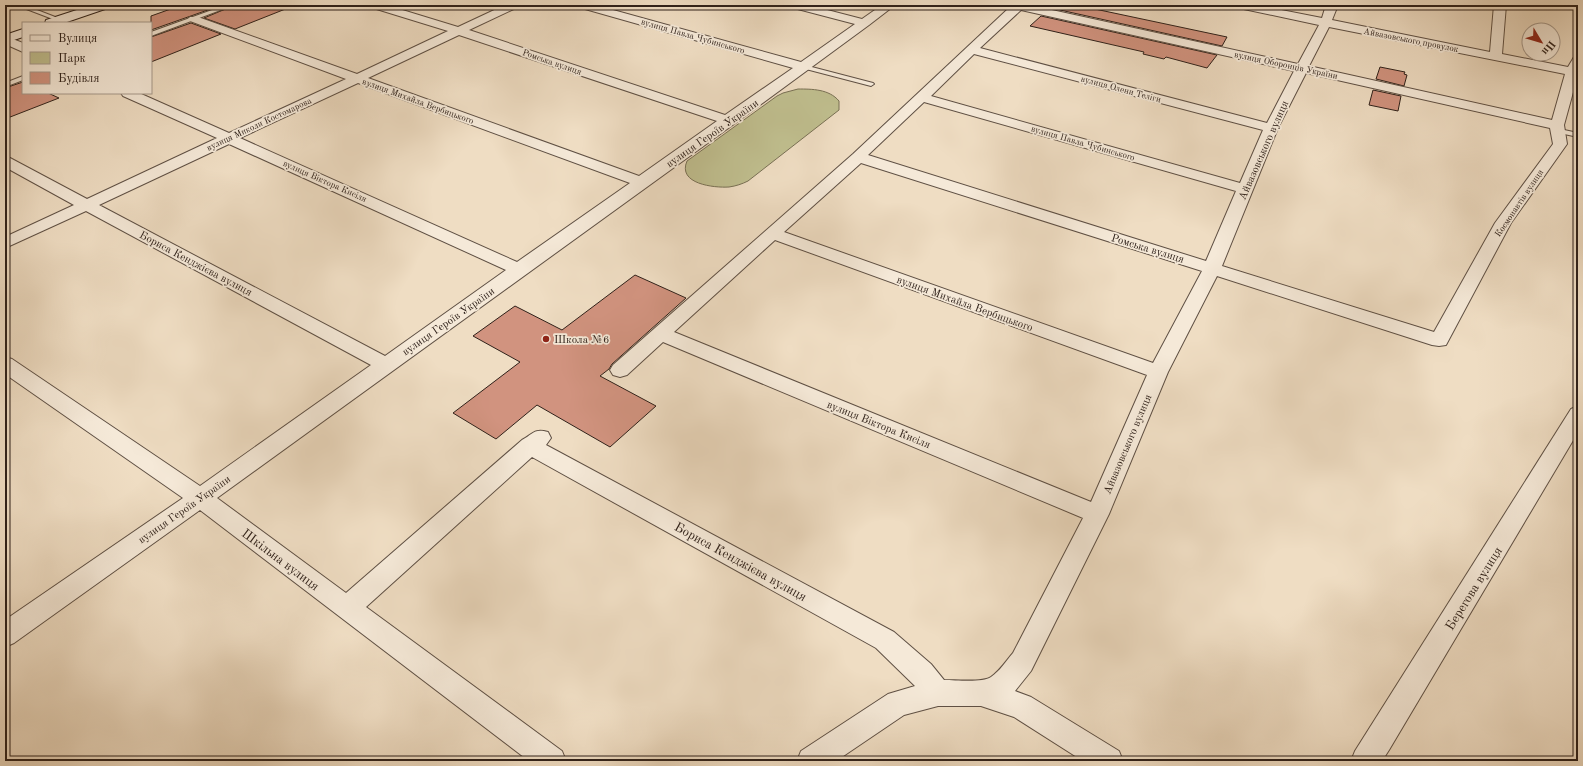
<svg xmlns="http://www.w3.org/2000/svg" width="1583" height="766" font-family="'Old Standard TT',serif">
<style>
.green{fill:#c0bf8f;stroke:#787054}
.building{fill:#d1937f;stroke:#2f211a}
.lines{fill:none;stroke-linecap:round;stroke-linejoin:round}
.lane-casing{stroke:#5f5044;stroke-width:2}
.street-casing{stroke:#5f5044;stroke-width:2}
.secondary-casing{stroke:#2f211a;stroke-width:2}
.lane{fill:#f5e9d8;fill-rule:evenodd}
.street{fill:#f5e9d8;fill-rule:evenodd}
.secondary{fill:#f5e9d8;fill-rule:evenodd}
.poi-dot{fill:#8f2418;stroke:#f5e9d8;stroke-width:1.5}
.labels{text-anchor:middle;stroke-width:3.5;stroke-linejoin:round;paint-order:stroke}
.far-street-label{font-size:9px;fill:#2f211a;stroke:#f5e9d8}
.street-label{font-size:11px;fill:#2f211a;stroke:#f5e9d8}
.poi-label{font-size:11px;fill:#2f211a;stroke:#f5e9d8;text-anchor:start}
.near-street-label{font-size:13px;fill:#2f211a;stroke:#f5e9d8}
</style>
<rect width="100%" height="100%" fill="#efddc3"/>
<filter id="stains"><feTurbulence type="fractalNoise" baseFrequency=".005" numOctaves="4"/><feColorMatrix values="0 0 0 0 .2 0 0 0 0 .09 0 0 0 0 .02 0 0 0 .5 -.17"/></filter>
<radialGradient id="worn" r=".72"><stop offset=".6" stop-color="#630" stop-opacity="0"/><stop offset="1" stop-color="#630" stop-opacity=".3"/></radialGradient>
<path class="green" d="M798 89C812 89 829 89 839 101V110L748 181C742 184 736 186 729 187 714 188 677 184 687 161L777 96 783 93Z"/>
<g class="building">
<path d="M182 5H222L151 30V16Z"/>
<path d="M235 5H293V6L235 29 204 18Z"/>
<path d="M1054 5H1076L1227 37 1222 46 1051 8Z"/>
<path d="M1041 16 1217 55 1207 68 1166 57 1164 59 1143 54 1144 52 1030 26Z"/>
<path d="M191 23 221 34 151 62V37Z"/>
<path d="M1380 67 1405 72 1404 74 1407 75 1404 86 1376 79Z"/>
<path d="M23 82V93H48L59 98 5 119V88Z"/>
<path d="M1373 90 1401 96 1398 111 1369 105Z"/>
<path d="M635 275 686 298 612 364 609 369 600 376 656 406 610 447 537 405 496 439 453 413 520 362 473 336 515 306 562 330Z"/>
</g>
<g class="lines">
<g class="lane-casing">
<g id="lane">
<path d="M16 5H24L63 20 58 21Z"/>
<path d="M226 5H234L151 36V32Z"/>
<path d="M804 65 873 83 874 84 871 86 802 68 801 67Z"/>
<path d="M23 76V80L5 87V83Z"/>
<path d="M1555 128 1578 133V137L1555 132Z"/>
</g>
</g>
<g class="street-casing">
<g id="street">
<path d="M368 5H386L458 27 505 5H520L518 7 469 30 725 115 793 68 578 7 576 5H595L801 62 855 24 790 7 788 5H808L862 19 882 5H895L869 25 734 124 217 498 346 593 522 440C533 434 534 428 548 432L551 438 546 445 894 632 931 664 944 680C956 680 983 683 991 677 1000 671 1006 661 1013 653L1083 518 663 342 627 375 620 377 613 375 610 370 613 365 853 154 1010 7 1008 5H1029L1298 64 1319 25 1239 8 1235 7 1233 5H1256L1322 18 1326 5H1338L1332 20 1490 52 1494 5H1506L1502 54 1568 67 1574 57 1578 56V74L1564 125 1567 144 1511 223 1446 345 1439 346 1432 345 1217 276 1168 372 1109 514 1031 671 1015 691 1031 697 1119 751 1123 761H1083L1014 717 981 706H938L904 715 836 761H797L801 751 888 694 915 686 876 648 532 457 366 607 562 751 566 761H529L200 510 14 643 5 647V620L183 498 5 374V357L12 359 200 486 371 365 86 211 5 248V237L74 205 5 167V157L10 158 87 199 217 138 123 96 121 93H139L229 133 346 79 190 21 188 19 190 17H198L357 74 448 31 370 7ZM1021 10 1294 71 1267 123 980 48ZM1329 27 1565 74 1552 120 1309 66ZM459 35 717 121 639 176 368 78ZM974 54 1263 130 1240 183 931 96ZM1306 73 1550 128 1553 144 1495 223 1434 332 1222 266 1278 128ZM358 83 630 183 517 262 240 138ZM924 102 1236 191 1206 261 868 155ZM229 144 506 270 385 356 99 205ZM861 163 1202 271 1153 363 784 232ZM775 240 1147 375 1091 502 674 332Z"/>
<path d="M5 36 23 43V52L5 44Z"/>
<path d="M1578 406V432L1389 750 1382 761H1351L1355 751 1571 409Z"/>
</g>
</g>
<g class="secondary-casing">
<g id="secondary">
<path d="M92 5H110L108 8 64 23H45L46 20Z"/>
<path d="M23 29V37L5 43V35Z"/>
</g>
</g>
<use href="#lane" class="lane"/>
<use href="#street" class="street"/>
<use href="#secondary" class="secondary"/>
</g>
<circle class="poi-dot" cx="546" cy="339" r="4"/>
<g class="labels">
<g class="far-street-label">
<text transform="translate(693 36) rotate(16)" y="3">вулиця Павла Чубинського</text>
<text transform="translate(1411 40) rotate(11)" y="3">Айвазовського провулок</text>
<text transform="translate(552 62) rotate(19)" y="3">Ромська вулиця</text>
<text transform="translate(1286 65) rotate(12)" y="3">вулиця Оборонців України</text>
<text transform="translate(1121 89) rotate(15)" y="3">вулиця Олени Теліги</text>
<text transform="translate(418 101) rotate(20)" y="3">вулиця Михайла Вербицького</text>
<text transform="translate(259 124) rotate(-25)" y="3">вулиця Миколи Костомарова</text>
<text transform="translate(1083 143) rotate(16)" y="3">вулиця Павла Чубинського</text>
<text transform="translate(325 181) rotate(24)" y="3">вулиця Віктора Кисіля</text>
<text transform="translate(1519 203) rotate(-56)" y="3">Космонавтів вулиця</text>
</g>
<g class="street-label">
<text transform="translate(712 133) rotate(-35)" y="4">вулиця Героїв України</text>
<text transform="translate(1263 150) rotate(-66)" y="4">Айвазовського вулиця</text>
<text transform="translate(1148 248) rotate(17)" y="4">Ромська вулиця</text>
<text transform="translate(196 263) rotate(28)" y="4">Бориса Кенджієва вулиця</text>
<text transform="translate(965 303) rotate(20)" y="4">вулиця Михайла Вербицького</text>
<text transform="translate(448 321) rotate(-35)" y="4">вулиця Героїв України</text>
<text transform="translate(879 424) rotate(22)" y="4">вулиця Віктора Кисіля</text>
<text transform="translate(1127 444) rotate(-67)" y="4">Айвазовського вулиця</text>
<text transform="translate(184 509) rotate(-35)" y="4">вулиця Героїв України</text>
</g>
<g class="poi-label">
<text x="554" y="343">Школа №6</text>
</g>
<g class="near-street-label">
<text transform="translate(281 559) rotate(37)" y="5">Шкільна вулиця</text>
<text transform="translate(741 561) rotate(29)" y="5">Бориса Кенджієва вулиця</text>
<text transform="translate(1473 588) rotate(-58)" y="5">Берегова вулиця</text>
</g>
</g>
<rect width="1583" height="766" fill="none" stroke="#efddc3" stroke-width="20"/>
<rect x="6" y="6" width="1571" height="754" fill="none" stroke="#2f211a" stroke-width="2"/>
<rect x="10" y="10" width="1563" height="746" fill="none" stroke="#2f211a"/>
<rect x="22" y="22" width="130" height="72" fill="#f5e9d8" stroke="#a6998c"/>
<rect x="30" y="35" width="20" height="6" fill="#f5e9d8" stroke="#a6998c"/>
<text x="58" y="42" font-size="12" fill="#2f211a">Вулиця</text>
<rect x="30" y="52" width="20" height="12" fill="#c0bf8f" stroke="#a6998c"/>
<text x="58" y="62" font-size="12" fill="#2f211a">Парк</text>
<rect x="30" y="72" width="20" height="12" fill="#d1937f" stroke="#a6998c"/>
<text x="58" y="82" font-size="12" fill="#2f211a">Будівля</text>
<g transform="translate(1541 42) rotate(128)"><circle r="19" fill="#f5e9d8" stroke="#a6998c"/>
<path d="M0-3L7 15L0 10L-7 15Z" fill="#8f2418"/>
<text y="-6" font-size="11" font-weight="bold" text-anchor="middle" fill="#2f211a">Пн</text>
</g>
<rect width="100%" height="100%" filter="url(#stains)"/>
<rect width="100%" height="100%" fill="url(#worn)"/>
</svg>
